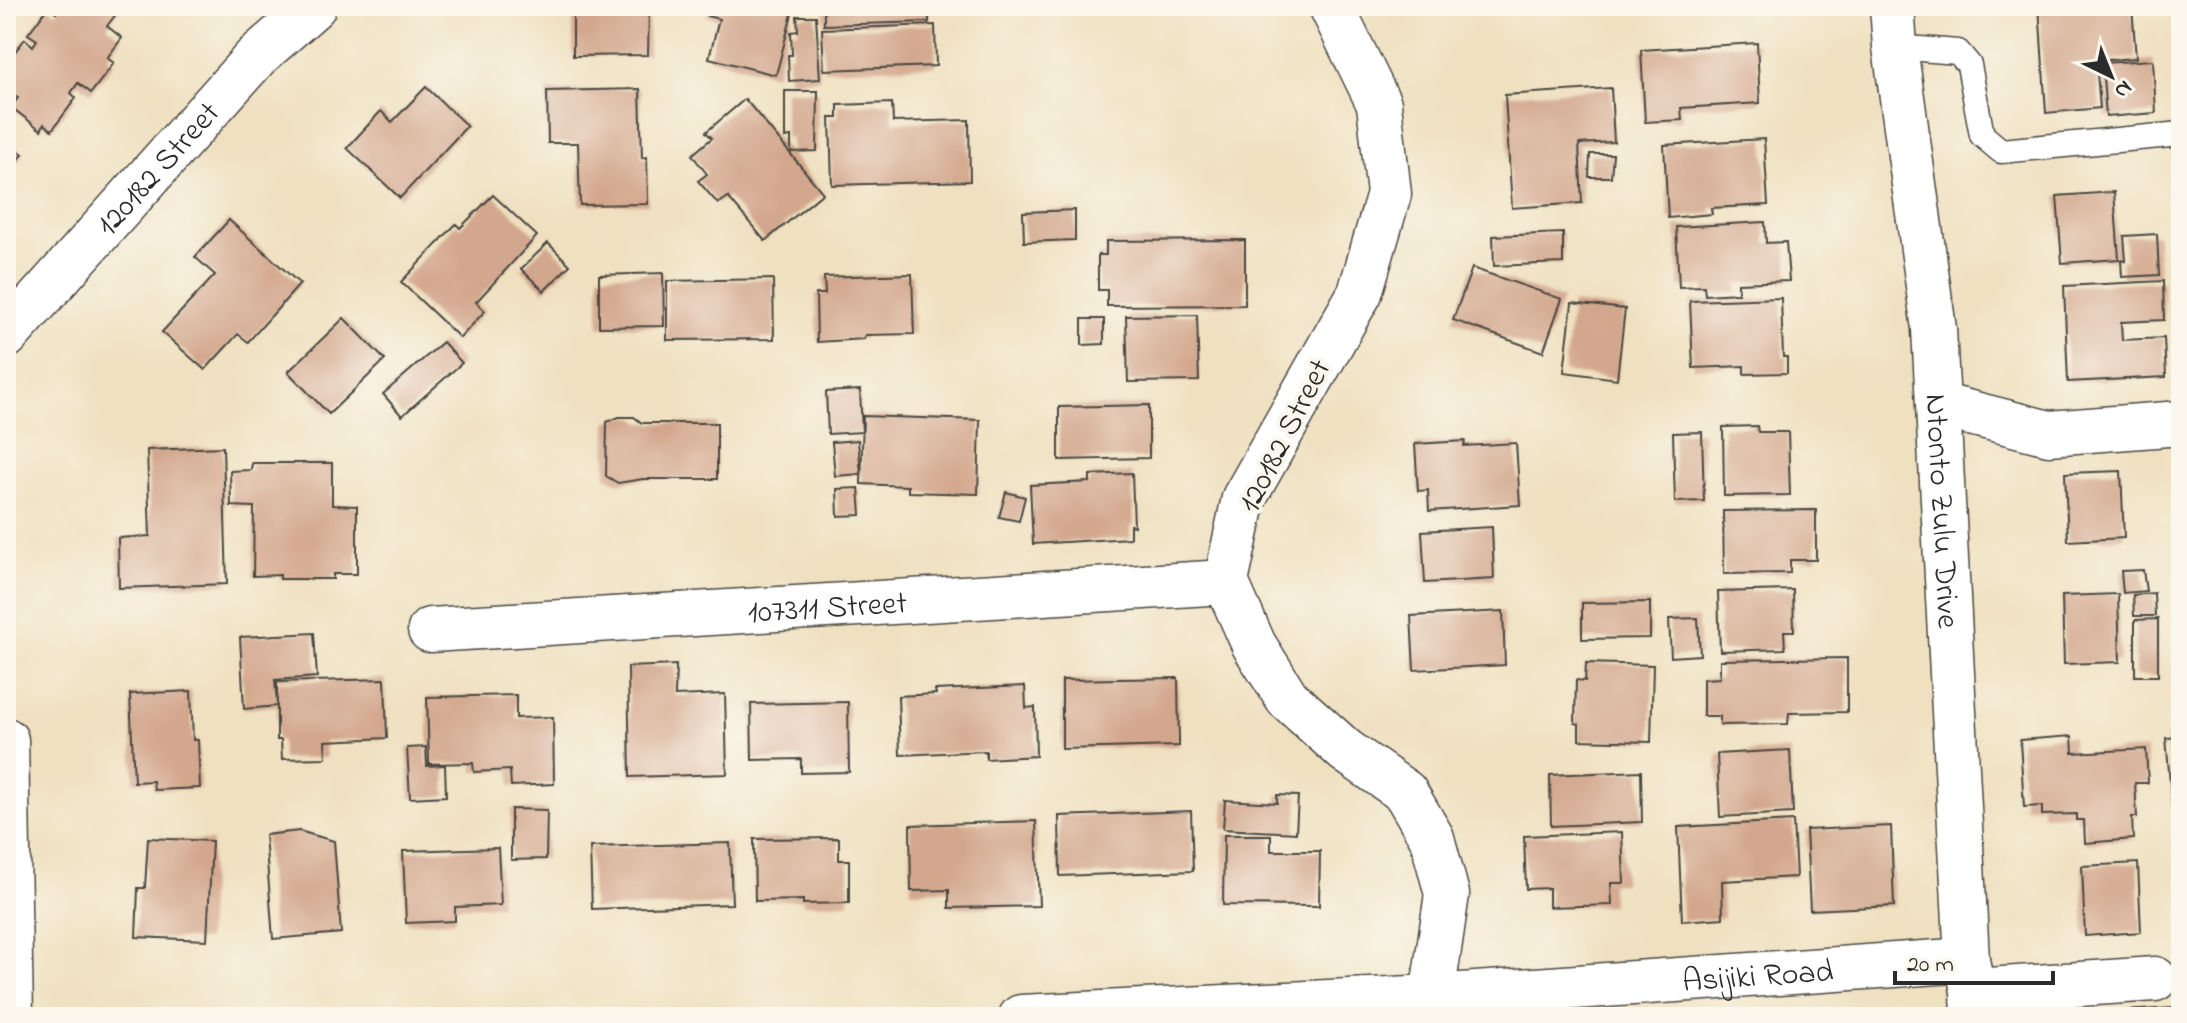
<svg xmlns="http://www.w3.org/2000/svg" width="2187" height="1023" font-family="'Indie Flower',sans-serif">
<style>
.building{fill:#d3a78d}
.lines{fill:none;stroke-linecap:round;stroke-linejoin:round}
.service-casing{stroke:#484641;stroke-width:27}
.minor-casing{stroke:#484641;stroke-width:47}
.service{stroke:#fff;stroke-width:24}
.minor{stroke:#fff;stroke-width:44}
.labels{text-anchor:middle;stroke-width:8;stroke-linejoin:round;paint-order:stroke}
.street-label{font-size:32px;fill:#2b2b2b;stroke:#fbf7ec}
</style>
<rect width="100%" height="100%" fill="#fbf7ec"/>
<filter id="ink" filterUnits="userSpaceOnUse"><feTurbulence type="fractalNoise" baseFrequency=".0125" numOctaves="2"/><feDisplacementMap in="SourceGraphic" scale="16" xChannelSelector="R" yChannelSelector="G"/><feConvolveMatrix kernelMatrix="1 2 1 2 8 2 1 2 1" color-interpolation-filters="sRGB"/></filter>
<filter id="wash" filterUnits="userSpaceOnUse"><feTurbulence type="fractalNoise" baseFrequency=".006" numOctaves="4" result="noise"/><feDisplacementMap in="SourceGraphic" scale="32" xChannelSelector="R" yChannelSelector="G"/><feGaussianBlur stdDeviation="1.8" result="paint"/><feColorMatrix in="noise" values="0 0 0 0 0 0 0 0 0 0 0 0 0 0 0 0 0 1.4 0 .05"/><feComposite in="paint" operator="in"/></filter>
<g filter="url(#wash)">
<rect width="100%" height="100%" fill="#efe0c0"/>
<g id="blocks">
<g class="building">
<path d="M61 6H116L120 9 107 26 122 38 107 58 114 63 91 93 78 83 71 93 76 98 52 130 44 124 41 130 11 107 18 98 6 89V63L25 39 33 46 37 40 28 34 48 7 56 13Z"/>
<path d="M573 6H649L648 55 573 56Z"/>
<path d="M709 6H794L776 75 709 58 719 19 707 16Z"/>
<path d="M824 6H929V22L824 25Z"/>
<path d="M2039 6H2132L2136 58 2096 61 2100 108 2046 113Z"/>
<path d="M797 16H816L820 79 789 81 788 55H792L791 32 798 31Z"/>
<path d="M935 25 936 66 824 70 822 29Z"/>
<path d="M1757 43 1760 103 1681 108 1682 120 1645 122 1641 50Z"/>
<path d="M2153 60 2156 113 2106 117 2102 63Z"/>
<path d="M426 87 467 126 400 198 347 148 381 111 392 122Z"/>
<path d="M1611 88 1614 142 1579 144 1582 203 1512 208 1505 95Z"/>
<path d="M640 89 642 158 647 157 648 204 580 205 578 143H548L547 91Z"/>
<path d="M785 91H818L817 151 791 152V137L785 138Z"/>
<path d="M745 99 823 193 765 241 728 197 718 204 698 181 707 174 692 155 712 138 706 132Z"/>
<path d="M892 103 893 122 969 120 970 181 832 185 830 118H838V105Z"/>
<path d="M1764 139 1768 205 1711 208 1712 214 1668 218 1664 145Z"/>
<path d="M6 141 23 154 6 177Z"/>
<path d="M1590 154H1613L1611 177H1589Z"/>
<path d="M2181 181V242H2178L2173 182Z"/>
<path d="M2114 192 2119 259 2062 263 2057 196Z"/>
<path d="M493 195 537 236 476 302 485 311 460 338 401 282 456 224 460 228Z"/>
<path d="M1075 210V240L1024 242 1023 212Z"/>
<path d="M229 220 300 284 248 342 238 334 205 370 162 332 215 275 195 257Z"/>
<path d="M1765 222 1766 243 1786 242 1789 281 1738 283V293L1705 295 1704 286 1679 287 1676 227Z"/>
<path d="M1563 233V263L1494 266 1493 236Z"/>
<path d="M2157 234 2159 275 2122 277 2121 260 2126 261 2124 236Z"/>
<path d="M1245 240V305L1107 306V290H1098V255H1106V241Z"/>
<path d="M548 243 570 265 544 291 521 269Z"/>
<path d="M2181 258V288H2177L2174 259Z"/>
<path d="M1472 268 1562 299 1543 352 1453 320Z"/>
<path d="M663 273 664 326 599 327V275Z"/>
<path d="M912 274 914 334 865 335 864 339 817 342 816 294H825L824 277Z"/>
<path d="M773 279 774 339 667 340V281Z"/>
<path d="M2163 281 2164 320 2121 322 2122 340 2164 338 2166 377 2068 382 2064 286Z"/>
<path d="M1781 298 1783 357H1787V373L1744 374V366L1693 368 1690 301Z"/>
<path d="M1572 303 1625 309 1617 379 1564 372Z"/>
<path d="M1197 315 1199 381 1128 382 1126 316Z"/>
<path d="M344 318 385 360 329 414 288 372Z"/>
<path d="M1082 319H1104V344L1082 345Z"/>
<path d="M443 342 462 363 402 416 383 394Z"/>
<path d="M860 390 862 432 828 434 826 392Z"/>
<path d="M1149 405V458L1059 460V407Z"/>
<path d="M863 416 980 420 978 494 908 492V486L861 484Z"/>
<path d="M619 417H634L642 423H717V479H643L618 483 606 476 607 422Z"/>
<path d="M1757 426 1758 432H1788L1790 495 1724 496 1723 427Z"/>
<path d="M1702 432 1704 501 1675 502 1673 433Z"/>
<path d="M858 440 861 474 835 476 832 442Z"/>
<path d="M1465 441 1464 446 1516 443 1520 505 1429 511 1428 490 1418 491 1415 444Z"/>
<path d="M223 447 227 584 119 588 118 538 150 536 147 450Z"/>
<path d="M252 463H332V505L357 506V574H333V579H280V575L253 576 254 507 231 506 230 471 251 470Z"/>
<path d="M2121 471 2124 538 2068 541 2065 473Z"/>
<path d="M1132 473 1134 526 1130 525V538L1033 544 1030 485 1090 482V475Z"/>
<path d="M859 488 861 515 838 516 837 489Z"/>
<path d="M1006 492 1025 497 1019 521 999 517Z"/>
<path d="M1816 510V560H1790V573L1724 574 1723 511Z"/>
<path d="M1492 527 1494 579 1425 583 1422 531Z"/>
<path d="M2143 570 2146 591 2123 593 2121 571Z"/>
<path d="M1793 590 1794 631H1784L1785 649 1720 651 1718 592Z"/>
<path d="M2154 593 2155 616H2134L2133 595Z"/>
<path d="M2118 594 2120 662 2064 664 2062 596Z"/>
<path d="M1650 602V638L1582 639V603Z"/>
<path d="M1503 611 1505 665 1414 670 1411 616Z"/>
<path d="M1698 618 1700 655 1671 657 1669 619Z"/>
<path d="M2158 619V676H2135V620Z"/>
<path d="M314 633 317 677 275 680 277 706 244 709 240 637Z"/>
<path d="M1847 658V712L1789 713 1788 724 1720 725V716H1703V679L1720 678V660Z"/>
<path d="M1586 663 1653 665 1651 742 1579 740V724L1575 723 1576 680 1585 681Z"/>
<path d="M676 665 675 696 725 694 727 774 630 777 628 667Z"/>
<path d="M1178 678 1179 746 1062 749V680Z"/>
<path d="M385 679 387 738 325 741 326 758 282 759 281 740H277V682Z"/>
<path d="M1025 686 1026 708 1035 707 1036 756 986 759V751L900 755 898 696 936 694 935 690Z"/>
<path d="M191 691 193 740H198L200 788 154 790 153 781 134 782 130 694Z"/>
<path d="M516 695V718L553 717 554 784 511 786 510 770 474 772 473 763 429 764 427 697Z"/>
<path d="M848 702 849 772 801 773V759L752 760 751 704Z"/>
<path d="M2072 736 2073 753 2146 749 2148 783H2135L2137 817H2132L2133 839 2085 843 2084 820H2076V814L2042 815V806L2024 807 2020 740Z"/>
<path d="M2181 737V838L2175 839 2166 738Z"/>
<path d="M426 747 427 766 445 765 446 796 410 798 407 748Z"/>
<path d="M1790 750 1793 813 1720 817 1717 754Z"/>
<path d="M1641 771 1642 822 1551 826 1550 775Z"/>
<path d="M1277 795 1298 796 1296 833 1223 829 1225 800 1277 803Z"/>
<path d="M511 809 547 810 546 859 511 860Z"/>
<path d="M1191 811 1193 871 1060 876 1059 816Z"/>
<path d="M1036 821 1039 906 949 908V890L911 891 910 825Z"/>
<path d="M1793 821 1796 877 1722 881 1723 918 1682 921 1678 827Z"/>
<path d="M1891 826 1894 906 1810 910 1806 830Z"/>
<path d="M299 831 334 841 341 933 273 939 265 835Z"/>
<path d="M1622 832 1624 883H1611L1612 905 1549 907V888L1526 889 1524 836Z"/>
<path d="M1224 835H1271V851H1320L1319 906 1223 905Z"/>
<path d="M148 838 212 841 207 940 136 937 138 888H145Z"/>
<path d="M839 838V860H849V903L803 904V900L755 901 754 839Z"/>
<path d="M730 843 732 904 592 909 590 847Z"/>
<path d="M498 848 501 905 455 907V921L406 923 403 851Z"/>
<path d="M2138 863 2141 932 2085 936 2082 866Z"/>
<path d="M2174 1008 2175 1017H2089V1013Z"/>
</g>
</g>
</g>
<g filter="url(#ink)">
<use href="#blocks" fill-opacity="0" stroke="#484641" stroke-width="2"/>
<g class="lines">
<g class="service-casing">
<path id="service" d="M1895 47 1958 52 1969 65 1982 135 2001 151 2181 134"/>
</g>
<g class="minor-casing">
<g id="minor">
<path d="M1331 6 1379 104 1389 194 1360 293 1244 498 1226 582 1254 645 1287 698 1346 751 1405 792 1432 838 1447 894 1432 997"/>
<path id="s1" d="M1892 6 1895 47 1934 329 1967 960 1973 991 1974 1017"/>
<path id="s2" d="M6 336 256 57 314 6"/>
<path d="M1939 405 2049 433 2181 423"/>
<path id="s3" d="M430 630 1226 582"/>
<path d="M6 740 11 1017"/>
<path d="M1973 991 2155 979"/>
<path id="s4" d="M1021 1017 1432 997 1967 960"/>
</g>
</g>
<use href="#service" class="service"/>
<use href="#minor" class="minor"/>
</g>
</g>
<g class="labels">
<g class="street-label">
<text dy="11" stroke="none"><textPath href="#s2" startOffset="226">120182 Street</textPath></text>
<text transform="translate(1283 435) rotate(-63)" y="11">120182 Street</text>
<text dy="11" stroke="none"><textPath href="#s1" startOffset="508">Ntonto Zulu Drive</textPath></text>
<text dy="11" stroke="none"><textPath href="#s3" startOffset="398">107311 Street</textPath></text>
<text dy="11" stroke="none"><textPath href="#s4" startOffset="738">Asijiki Road</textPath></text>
</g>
</g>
<rect width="2187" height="1023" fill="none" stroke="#fbf7ec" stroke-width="32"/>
<g transform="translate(2111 76) rotate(137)" stroke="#fbf7ec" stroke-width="6" paint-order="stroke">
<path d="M0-6L14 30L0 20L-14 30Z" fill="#2b2b2b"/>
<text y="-12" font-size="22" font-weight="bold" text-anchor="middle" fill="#2b2b2b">N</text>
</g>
<path d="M1895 971v12h158v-12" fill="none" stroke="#2b2b2b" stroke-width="4"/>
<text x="1907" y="971" font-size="24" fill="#2b2b2b" stroke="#fbf7ec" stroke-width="6" paint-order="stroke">20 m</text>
</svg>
